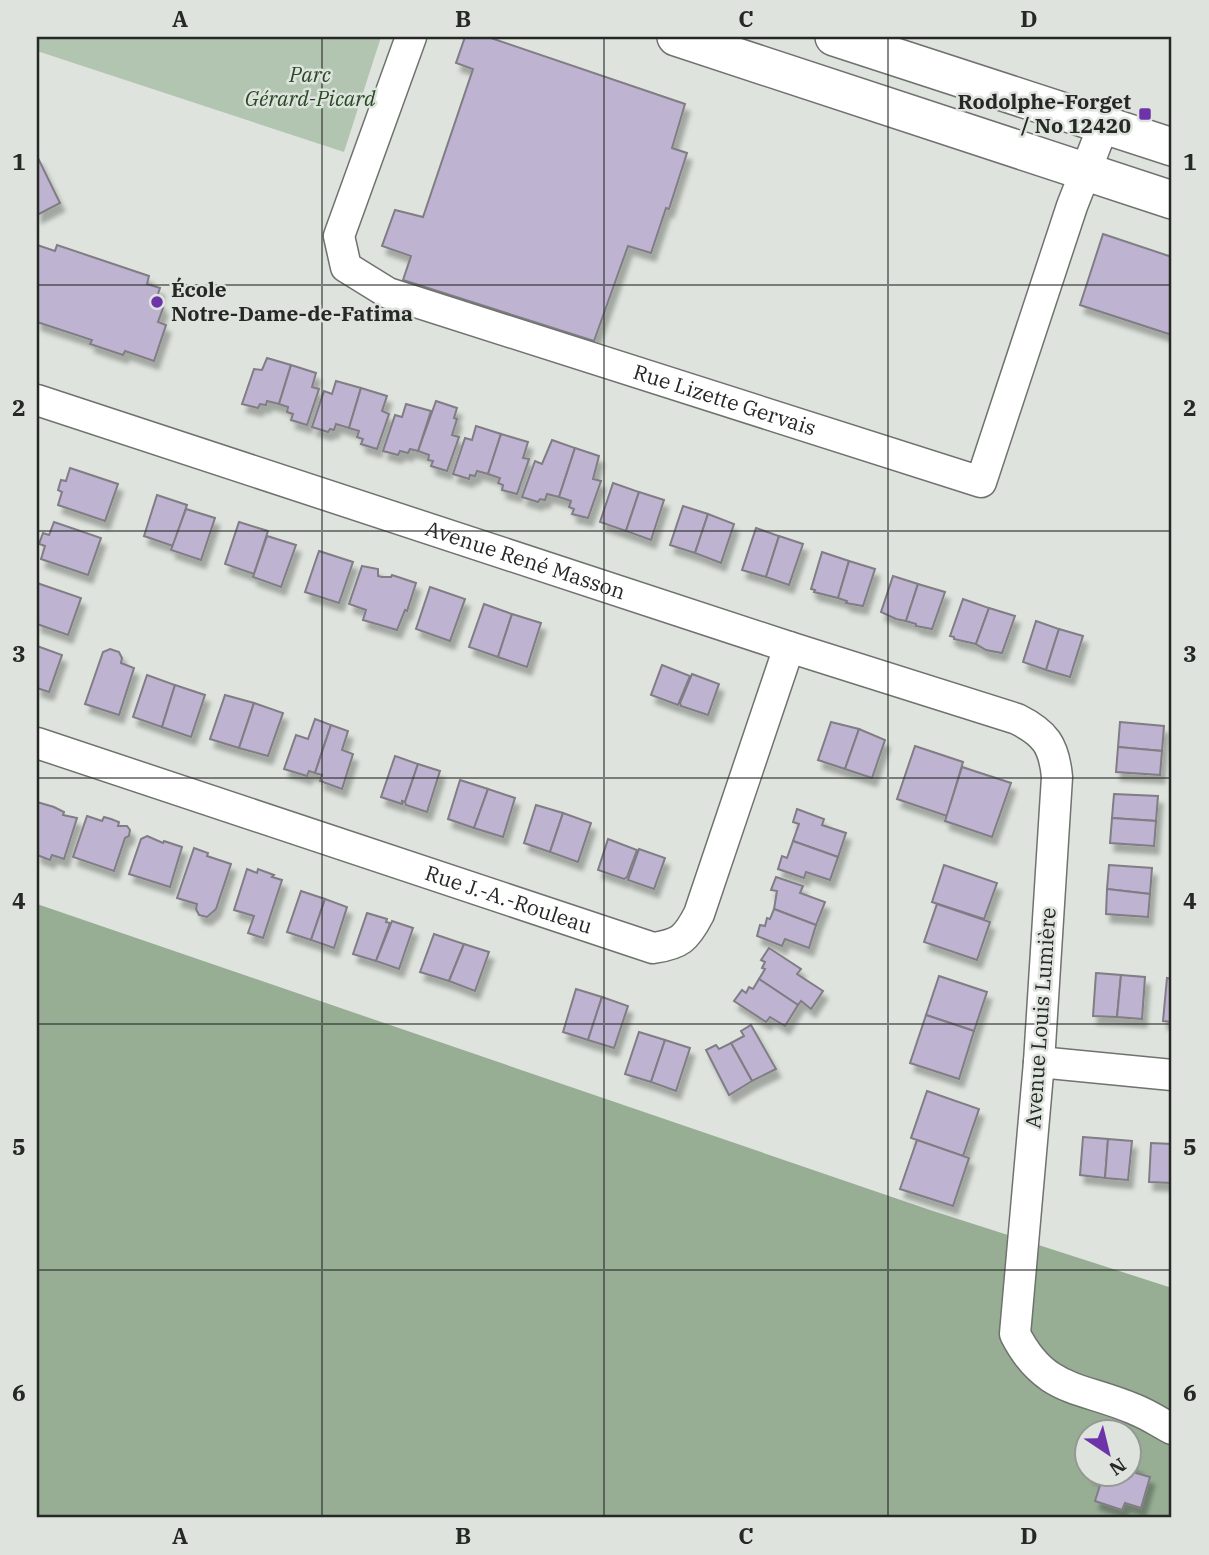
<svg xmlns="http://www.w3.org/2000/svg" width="1209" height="1555" font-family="'IBM Plex Serif',serif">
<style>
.green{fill:#b2c5b0}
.forest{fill:#97ae95;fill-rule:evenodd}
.building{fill:#beb3d1;stroke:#807d84;stroke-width:2;filter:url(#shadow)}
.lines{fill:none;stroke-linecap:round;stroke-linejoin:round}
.minor-casing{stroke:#6e736d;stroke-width:33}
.tertiary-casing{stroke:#6e736d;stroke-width:40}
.minor{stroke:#fff;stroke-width:30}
.tertiary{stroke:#fff;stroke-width:37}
.grid{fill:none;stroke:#262826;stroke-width:2;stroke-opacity:0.55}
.poi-dot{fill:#6d34aa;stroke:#dee4dd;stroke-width:2.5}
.labels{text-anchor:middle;stroke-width:5;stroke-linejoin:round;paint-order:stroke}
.park-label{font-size:21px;font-style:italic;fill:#274a25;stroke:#dee4dd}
.poi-label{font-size:21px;font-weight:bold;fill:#262826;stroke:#dee4dd;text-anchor:end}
.street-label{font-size:21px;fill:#262826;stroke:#dee4dd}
.neatline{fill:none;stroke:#262826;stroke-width:2.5}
.grid-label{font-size:23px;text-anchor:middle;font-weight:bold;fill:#262826}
</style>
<defs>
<filter id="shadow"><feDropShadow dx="4.5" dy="8" stdDeviation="2" flood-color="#0004"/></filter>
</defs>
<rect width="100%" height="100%" fill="#dee4dd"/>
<path class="green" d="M37 37H381L344 152 37 51Z"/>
<path class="forest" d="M37 904 930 1210 1172 1288V1518H37ZM1086 1432H1128V1474H1086Z"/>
<g class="building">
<path d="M465 37H488L685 104 672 148 687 153 669 209 666 208 651 253 628 246 594 341 403 280 411 256 382 246 395 210 423 217 473 69 456 63Z"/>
<path d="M37 156 60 203 37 215Z"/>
<path d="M1103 234 1172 257V335L1080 305Z"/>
<path d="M37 245 55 251 57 245 149 276 147 284 160 288 157 297 163 308 158 322 166 325 154 361 125 351 123 355 90 344 92 340 37 322Z"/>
<path d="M267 358 291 365 279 404 267 401 266 405 260 404 258 408 242 404 254 369 262 370Z"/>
<path d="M291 365 316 373 312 387 319 389 307 425 291 420 293 414 287 412 288 407 279 404Z"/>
<path d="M336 381 361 388 349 428 336 424 334 430 330 429 328 432 312 427 324 391 332 394Z"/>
<path d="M361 388 387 396 382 411 389 414 377 449 361 444 363 439 357 437 359 431 349 428Z"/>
<path d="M436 401 457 408 454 418 457 419 452 435 459 437 447 471 431 466 433 461 428 460 429 455 418 451Z"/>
<path d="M406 404 431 411 418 451 410 449 408 453 400 451 398 455 383 451 395 415 402 417Z"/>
<path d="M476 426 501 434 488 474 477 471 475 476 470 475 469 479 453 474 465 438 472 440Z"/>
<path d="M501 434 528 442 523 458 529 459 517 494 502 490 503 485 498 483 500 478 488 474Z"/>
<path d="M552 440 575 448 559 497 547 494 545 500 540 499 538 502 522 497 535 461 542 464Z"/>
<path d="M575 448 599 456 593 479 601 481 588 518 572 514 574 509 569 507 571 501 559 497Z"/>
<path d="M70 468 118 484 105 521 58 505 62 492 58 490 61 480 66 481Z"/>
<path d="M613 483 639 492 626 531 600 522Z"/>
<path d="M639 492 664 500 651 540 626 531Z"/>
<path d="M157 495 187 505 173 546 144 536Z"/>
<path d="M683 506 708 514 695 553 670 545Z"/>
<path d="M186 509 215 518 201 560 171 550Z"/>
<path d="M708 514 734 524 721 563 695 553Z"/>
<path d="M54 522 101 538 88 575 41 559 45 546 39 544 43 533 49 535Z"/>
<path d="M239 522 268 531 254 574 225 564Z"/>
<path d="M756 528 779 536 766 577 742 570Z"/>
<path d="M267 536 296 545 281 587 253 577Z"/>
<path d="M779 536 803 544 789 585 766 577Z"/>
<path d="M319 551 353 562 339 603 305 592Z"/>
<path d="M822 552 849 561 838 598 814 592 815 590 811 589Z"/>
<path d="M849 561 875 569 863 606 846 603 847 601 838 598Z"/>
<path d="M362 566 378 569V576L382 577H391L392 575 416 583 407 611 405 610 397 630 363 620 366 610 349 604Z"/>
<path d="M893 576 918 584 906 621 896 619 881 612Z"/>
<path d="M37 583 81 598 68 635 37 624Z"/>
<path d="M918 584 945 592 932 629 916 626V624L906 621Z"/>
<path d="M430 587 465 599 450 641 416 629Z"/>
<path d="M963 599 989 608 976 644 954 639V637L950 636Z"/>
<path d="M484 604 512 614 498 657 469 647Z"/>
<path d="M989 608 1015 616 1002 653 986 650 976 644Z"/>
<path d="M512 614 541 623 527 667 498 657Z"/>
<path d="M1036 621 1059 629 1046 670 1023 662Z"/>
<path d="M1059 629 1083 636 1070 677 1046 670Z"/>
<path d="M37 646 62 655 49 692 37 688Z"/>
<path d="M110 649 119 652 122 658 121 663 134 668 119 715 85 704 103 652Z"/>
<path d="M662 665 690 676 678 705 651 695Z"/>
<path d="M692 674 719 684 708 715 681 706 680 703Z"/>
<path d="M147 675 175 685 162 727 133 717Z"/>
<path d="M175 685 205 695 191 737 162 727Z"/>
<path d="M225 695 254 703 239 748 210 739Z"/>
<path d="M254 703 283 713 268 756 239 748Z"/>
<path d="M315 719 331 725 315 773 309 771 307 776 284 769 296 735 308 739Z"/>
<path d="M831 722 859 729 845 769 818 760Z"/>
<path d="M1120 722 1164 726 1162 751 1118 747Z"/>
<path d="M331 725 348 731 342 750 353 754 342 789 320 781 322 775 315 773Z"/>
<path d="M859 729 885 740 872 778 845 769Z"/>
<path d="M915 746 963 762 947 816 897 799Z"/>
<path d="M1118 747 1162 751 1160 775 1116 772Z"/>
<path d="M395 756 418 764 405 802 402 801V804L381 797Z"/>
<path d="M418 764 440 771 427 812 406 805 405 802Z"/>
<path d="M962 767 1011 783 992 837 945 821Z"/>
<path d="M460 780 488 789 474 828 448 819Z"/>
<path d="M488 789 515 798 503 837 474 828Z"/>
<path d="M1114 794 1158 796 1156 821 1112 818Z"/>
<path d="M37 802 54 807 64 812 63 815 77 818 64 859 52 855 50 860 37 855Z"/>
<path d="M536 805 563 813 550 852 524 843Z"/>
<path d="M797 809 824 819 822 825 846 833 838 857 793 841 799 824 793 822Z"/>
<path d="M563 813 591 823 578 862 550 852Z"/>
<path d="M87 816 102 821 104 817 111 819 119 822 118 826H127L130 830 129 836 125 838 114 871 73 857Z"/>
<path d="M1112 818 1156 821 1154 846 1110 843Z"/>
<path d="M147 836 163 843 164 841 182 847 170 887 129 874 141 839Z"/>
<path d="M608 839 637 850 627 877 624 879 598 870Z"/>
<path d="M793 841 838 857 830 880 806 872 804 878 778 869 782 856 787 858Z"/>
<path d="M194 848 208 853 207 856 231 864 216 909 207 917 199 915 196 909 197 904 177 898Z"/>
<path d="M639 849 665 858 654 889 628 880Z"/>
<path d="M944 865 997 883 984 919 932 902Z"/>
<path d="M1109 865 1152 868 1150 894 1107 889Z"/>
<path d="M247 869 257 873 258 869 274 875 272 877 282 880 263 938 248 933 254 916 234 910Z"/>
<path d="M776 877 803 886 800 893 825 902 816 925 774 909 777 891 771 890Z"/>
<path d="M1107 889 1150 894 1148 917 1106 914Z"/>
<path d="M301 891 325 899 311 940 287 932Z"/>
<path d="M325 899 347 907 334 948 311 940Z"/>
<path d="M937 904 990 922 977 960 924 942Z"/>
<path d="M774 909 816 925 809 948 785 939 782 946 757 936 760 925 765 926 767 918 770 919Z"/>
<path d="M367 913 387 919 386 922 390 923 376 961 353 954Z"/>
<path d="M392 921 413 928 399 969 376 961Z"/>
<path d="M434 934 464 944 449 981 420 972Z"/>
<path d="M464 944 489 952 475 991 449 981Z"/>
<path d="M769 948 801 969 797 974 823 991 811 1009 801 1001 798 1005 759 979 765 969 762 968 765 962 761 960Z"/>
<path d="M1096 973 1121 975 1117 1017 1093 1016Z"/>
<path d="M1121 975 1145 977 1142 1019 1117 1017Z"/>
<path d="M939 976 987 992 974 1031 926 1015Z"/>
<path d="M1167 978 1172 979V1022L1163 1021Z"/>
<path d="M759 979 798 1005 785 1026 770 1017 766 1022 734 1001 742 990 746 993 749 987 753 989Z"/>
<path d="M576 989 602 997 588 1040 563 1032Z"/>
<path d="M602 997 628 1006 614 1048 588 1040Z"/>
<path d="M926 1015 974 1031 959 1079 910 1063Z"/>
<path d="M751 1025 776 1069 752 1081 731 1043 744 1036 741 1031Z"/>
<path d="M639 1032 665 1040 651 1082 625 1074Z"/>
<path d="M665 1040 690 1048 676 1091 651 1082Z"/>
<path d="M731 1043 752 1081 729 1095 706 1050 716 1045 719 1049Z"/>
<path d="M927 1091 979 1109 963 1156 911 1138Z"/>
<path d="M1083 1137 1108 1139 1105 1178 1080 1175Z"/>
<path d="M1108 1139 1132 1141 1128 1180 1105 1178Z"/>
<path d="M917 1140 969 1158 953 1206 900 1189Z"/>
<path d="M1151 1143 1172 1144V1183L1149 1182Z"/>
<path d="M1128 1463 1138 1466 1136 1473 1150 1477 1141 1508 1125 1503 1122 1510 1095 1501 1102 1479 1088 1474H1128Z"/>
</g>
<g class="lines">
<g class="minor-casing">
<g id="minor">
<path id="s1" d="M411 37 339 236 346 267 388 293 981 482 1072 206 1104 124"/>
<path id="s2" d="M37 400 789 647 1017 719C1045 733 1054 745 1057 777L1039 1062 1015 1334C1045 1393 1080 1386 1134 1409 1147 1414 1159 1422 1172 1429"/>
<path id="s3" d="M37 743 653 948C680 944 686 939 699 914L789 647"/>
<path d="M1039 1062 1172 1075"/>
</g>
</g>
<g class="tertiary-casing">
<g id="tertiary">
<path d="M676 37 1172 200"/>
<path d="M834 37 1172 147"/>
</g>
</g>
<use href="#minor" class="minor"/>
<use href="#tertiary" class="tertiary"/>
</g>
<path class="grid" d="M322 37V1518M604 37V1518M888 37V1518M37 285H1172M37 531H1172M37 778H1172M37 1024H1172M37 1270H1172"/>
<g class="poi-dot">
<rect x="1138" y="107" width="14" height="14" rx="3.5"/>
<circle cx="157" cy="302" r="7"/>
</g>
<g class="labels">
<g class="park-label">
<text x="310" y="82">Parc<tspan x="310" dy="24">Gérard-Picard</tspan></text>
</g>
<g class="poi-label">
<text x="1131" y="109">Rodolphe-Forget<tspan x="1131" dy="24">/ No 12420</tspan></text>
<text x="171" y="297" text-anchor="start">École<tspan x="171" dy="24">Notre-Dame-de-Fatima</tspan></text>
</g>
<g class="street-label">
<text dy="7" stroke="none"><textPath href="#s1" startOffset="646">Rue Lizette Gervais</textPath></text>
<text dy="7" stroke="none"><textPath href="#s2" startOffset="514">Avenue René Masson</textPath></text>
<text dy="7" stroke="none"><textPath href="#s3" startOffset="497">Rue J.-A.-Rouleau</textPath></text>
<text transform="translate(1041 1018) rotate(-86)" y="7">Avenue Louis Lumière</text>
</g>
</g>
<rect width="1209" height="1555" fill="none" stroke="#dee4dd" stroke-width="77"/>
<g transform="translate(1108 1453) rotate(145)"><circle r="33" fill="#dee4dd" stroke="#949994" stroke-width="2"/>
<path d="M0-5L12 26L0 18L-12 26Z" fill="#6d34aa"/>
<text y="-10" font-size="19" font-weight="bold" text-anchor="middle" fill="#262826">N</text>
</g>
<rect x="38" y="38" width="1132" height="1478" class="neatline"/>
<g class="grid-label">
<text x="180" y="27">A</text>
<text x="463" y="27">B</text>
<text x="746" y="27">C</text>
<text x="1029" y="27">D</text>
<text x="19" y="170">1</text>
<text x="1190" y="170">1</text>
<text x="19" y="416">2</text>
<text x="1190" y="416">2</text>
<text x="19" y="662">3</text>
<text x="1190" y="662">3</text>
<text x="19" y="909">4</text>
<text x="1190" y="909">4</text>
<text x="19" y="1155">5</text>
<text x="1190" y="1155">5</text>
<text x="19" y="1401">6</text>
<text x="1190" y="1401">6</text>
<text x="180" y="1544">A</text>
<text x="463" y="1544">B</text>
<text x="746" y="1544">C</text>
<text x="1029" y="1544">D</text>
</g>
</svg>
